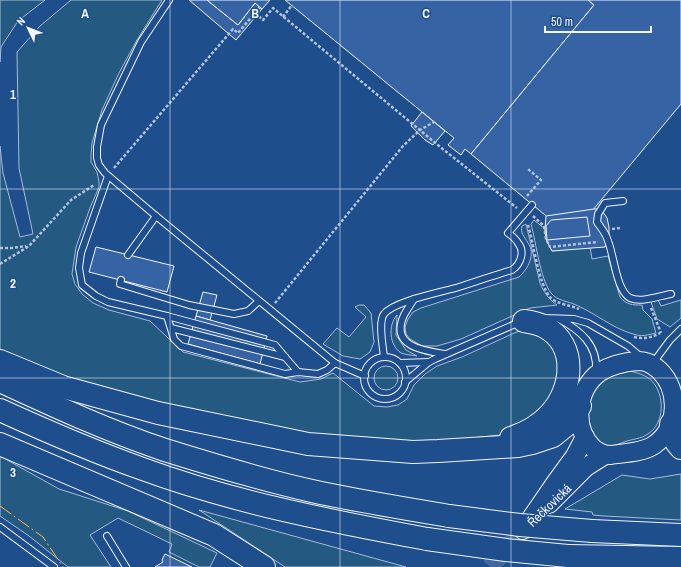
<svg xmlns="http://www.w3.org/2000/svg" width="681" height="567" font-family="'Archivo Narrow',sans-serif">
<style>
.green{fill:#245a82;stroke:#a8bbd7}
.building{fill:#3563a3;stroke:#f2f6ff}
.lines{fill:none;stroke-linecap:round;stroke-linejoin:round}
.secondary-tunnel{stroke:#3f679d;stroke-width:18;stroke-dasharray:18 9;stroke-linecap:butt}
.lane-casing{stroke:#f2f6ff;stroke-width:8}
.secondary-casing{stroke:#f2f6ff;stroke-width:20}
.highway-casing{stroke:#f2f6ff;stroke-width:24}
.path{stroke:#b3c4dc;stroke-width:2.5;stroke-dasharray:3 2;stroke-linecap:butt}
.lane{stroke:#1f4e8c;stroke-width:6}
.secondary{stroke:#1f4e8c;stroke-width:18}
.highway{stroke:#1f4e8c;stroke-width:22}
.highway-bridge-casing{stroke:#f2f6ff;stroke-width:24;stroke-linecap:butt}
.highway-bridge{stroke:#1f4e8c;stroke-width:22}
.power{stroke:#ffb74d;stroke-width:1;stroke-dasharray:14 3 2 3;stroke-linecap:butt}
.grid{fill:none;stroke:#f2f6ff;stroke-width:1;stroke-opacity:0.55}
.labels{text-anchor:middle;stroke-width:3;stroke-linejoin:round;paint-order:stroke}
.street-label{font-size:13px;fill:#f2f6ff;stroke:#1f4e8c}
.grid-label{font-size:13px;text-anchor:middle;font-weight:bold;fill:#f2f6ff;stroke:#1f4e8c;stroke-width:3;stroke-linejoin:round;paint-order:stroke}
</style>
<rect width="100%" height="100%" fill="#1f4e8c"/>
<g class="green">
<path d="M0 0H45L18 21 1 47 0 62Z"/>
<path d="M71 0H162L137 40 119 73 102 110 92 143 91 156V162L97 172 99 182V187L90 208 76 247 72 274 75 284 82 294 93 303 109 310 150 321 183 352 300 382 321 379 333 373 374 406 387 407 398 405 407 399 414 385 425 374 437 366 462 357 512 334 522 330 531 331 557 345 561 380 542 415 501 435 421 443 313 435 224 417 183 407 146 400 27 368 0 355V146L3 173 20 237 33 234 19 168 17 52 40 26Z"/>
<path d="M534 220 545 229 546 239 552 251 590 247 592 259 608 256 620 297C627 305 632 305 642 305L643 310 652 319 656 333C648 335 641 337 633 334 612 328 595 313 576 305 568 301 557 301 551 293 540 279 536 242 531 224Z"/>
<path d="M526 224 540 283C544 292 548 299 557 305L530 308 461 339 437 346H422L410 339 406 334 405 327 408 319 413 312 421 308 519 277C528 269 536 254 528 243 524 236 520 233 522 226Z"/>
<path d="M658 300 661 306 681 300V318L670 327 657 319 651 302Z"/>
<path d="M359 305H364L371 313 374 342 370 352 360 359 343 356 323 344 337 328 349 337 366 317 355 307Z"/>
<path d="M397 315 396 335 406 350 417 356C412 355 406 355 401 353 389 345 388 325 397 315Z"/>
<circle cx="386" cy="378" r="12"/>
<path d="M630 371C638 373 646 375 652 381 665 395 665 423 648 434 641 439 632 439 624 442 616 445 609 448 600 446L588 425 586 410 592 392 609 374Z"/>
<path d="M0 456 59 489 128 511 217 553 210 567H199L169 552 172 544 118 518 90 535 111 567H68L29 536 0 516Z"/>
<path d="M681 474V520L604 516 593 515 592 512 565 509 622 475 650 479Z"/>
<path d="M199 510 406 567H285Z"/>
</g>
<g class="building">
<path d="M189 0H207L238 25 255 3 262 9 236 40Z"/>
<path d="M207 0H270L262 9 255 3 238 25Z"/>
<path d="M285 0H588L594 5 471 154 465 149 461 155 448 145 454 138Z"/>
<path d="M588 0H681V104L587 217 551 220 471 154 594 5Z"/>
<path d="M422 112 445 131 433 145 425 140 411 126Z"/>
<path d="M594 209H601L607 218 609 227V237L605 247 552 251 546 239 545 229 546 216Z"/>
<path d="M587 217 590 236 547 240 546 226 551 220Z"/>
<path d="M96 247 174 266 167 292 89 272Z"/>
<path d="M203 292 217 295 210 320 196 316Z"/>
<path d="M196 316 267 336 260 364 188 344Z"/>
<path d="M165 554 192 567H155L163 562 162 560Z"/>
</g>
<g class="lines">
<path class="secondary-tunnel" d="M490 567 523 530"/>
<g class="lane-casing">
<g id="lane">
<path d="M169 0 141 42 101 125 97 147V158L99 165 105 173 156 216 335 363 365 376"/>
<path d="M108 176 81 253 79 268 82 285 96 296 108 302 167 316 174 339 181 346 285 374 298 372 318 374 327 370 335 363"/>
<path d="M623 201 605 203 598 214 597 222C601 228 606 233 608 241 614 255 616 290 630 298 641 303 659 296 671 294"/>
<path d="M128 255 156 216"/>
<path d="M121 280 120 284 189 305 234 314 248 311 259 301"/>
<path d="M414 299C410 305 407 310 404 315 389 347 425 351 445 354"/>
<path d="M167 316 275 345 285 357"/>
<path d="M544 318 574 319 588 323 628 346 641 357"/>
<path d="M559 319C580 330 598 345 596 371"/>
<path d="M171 328 285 357 298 372"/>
<path d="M384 357C383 347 378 322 384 314 394 301 443 292 459 287 477 281 495 275 512 270 521 264 525 251 518 243 516 239 512 236 508 233L532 205"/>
<circle cx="385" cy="378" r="21"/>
<path d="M400 363 429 362"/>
<path d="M653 363 670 340 681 329"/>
<path d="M405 382 429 362 435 359 520 322"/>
<path d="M0 527 54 567"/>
<path d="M107 536 126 567"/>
</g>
</g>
<g class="secondary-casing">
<g id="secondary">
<path d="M637 361C647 361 652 364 659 370 680 390 679 428 654 445 642 453 624 453 610 455 604 455 598 452 593 448 572 428 576 389 600 372 611 365 624 362 637 361Z"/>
<path d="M549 504 586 467 605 455"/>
<path d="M523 530 556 482 575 456 585 437"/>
</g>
</g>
<g class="highway-casing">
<g id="highway">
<path d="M0 361 63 387 158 413 308 444 413 452 438 451 518 446 532 443 553 436 569 423 580 406"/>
<path d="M0 381C54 406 108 431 165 450 213 465 263 480 312 491 357 501 403 508 449 516"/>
<path d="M0 410C46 431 92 451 140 468 232 502 330 521 427 539"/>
<path d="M671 424C672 434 674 441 681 448"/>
<path d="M511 438C526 433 539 426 550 414 573 389 578 345 545 327 538 323 531 322 524 321"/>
<path d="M0 444 214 535 264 567"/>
<path d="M592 531 681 535"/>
<path d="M568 556 681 558"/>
</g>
</g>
<g class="path">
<path d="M255 13 263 20 273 8 439 146 517 208"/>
<path d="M283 17 292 5"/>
<path d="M114 168 233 29 238 33 260 7"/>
<path d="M527 196 541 180 528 169"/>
<path d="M533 216 544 226 546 239 550 247 598 242"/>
<path d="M528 225C533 242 539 285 550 297 556 304 570 305 579 309"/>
<path d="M612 229 620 228"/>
<path d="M0 248H12L26 246"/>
<path d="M0 264 29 246 71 200 94 185"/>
<path d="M275 303 403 146 420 130 434 122"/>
<path d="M651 308 661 333"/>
<path d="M634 337C643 339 652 338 660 333"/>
</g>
<use href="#lane" class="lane"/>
<use href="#secondary" class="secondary"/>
<use href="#highway" class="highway"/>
<g class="highway-bridge-casing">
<g id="highway-bridge">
<path d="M449 516 520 525 592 531"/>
<path d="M427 539 506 550 568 556"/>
</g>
</g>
<use href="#highway-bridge" class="highway-bridge"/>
<path class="power" d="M0 506 43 537 63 567"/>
</g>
<path class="grid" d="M170 0V567M340 0V567M511 0V567M0 189H681M0 378H681"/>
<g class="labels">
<g class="street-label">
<text transform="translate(549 505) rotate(-44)" y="5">Řečkovická</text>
</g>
</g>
<g class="grid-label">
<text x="85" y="18">A</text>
<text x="255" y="18">B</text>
<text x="426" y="18">C</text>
<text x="13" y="99">1</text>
<text x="13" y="288">2</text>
<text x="13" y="477">3</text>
</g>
<g transform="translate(28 28) rotate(313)" stroke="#1f4e8c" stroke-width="3" paint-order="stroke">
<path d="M0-3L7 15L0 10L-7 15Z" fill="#f2f6ff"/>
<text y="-6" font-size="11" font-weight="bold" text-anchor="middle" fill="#f2f6ff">N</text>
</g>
<path d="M545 26v6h106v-6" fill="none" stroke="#f2f6ff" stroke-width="2"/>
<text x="551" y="26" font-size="12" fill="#f2f6ff" stroke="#1f4e8c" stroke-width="3" paint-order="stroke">50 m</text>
</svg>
